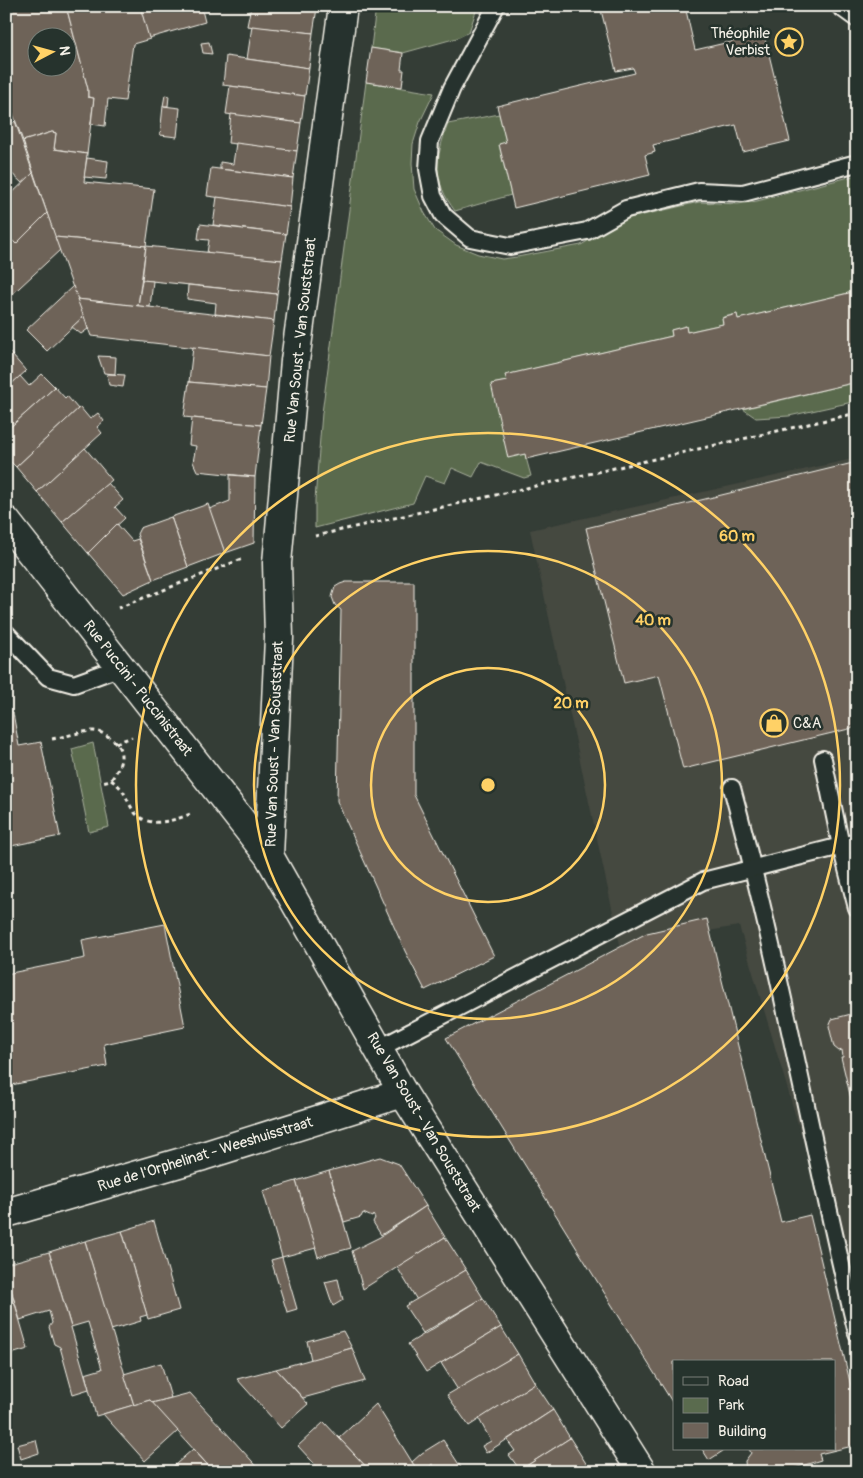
<svg xmlns="http://www.w3.org/2000/svg" width="863" height="1478" font-family="Pangolin,sans-serif">
<style>
.built{fill:#454840}
.green{fill:#5a6b4e;stroke:#a7ae9b}
.building{fill:#6e6359;stroke:#f4f1e8;fill-rule:evenodd}
.lines{fill:none;stroke-linecap:round;stroke-linejoin:round}
.service-casing{stroke:#f4f1e8;stroke-width:20}
.minor-casing{stroke:#f4f1e8;stroke-width:31}
.path{stroke:#f4f1e8;stroke-width:3;stroke-dasharray:4 4;stroke-linecap:butt}
.service{stroke:#26332d;stroke-width:16}
.minor{stroke:#26332d;stroke-width:28}
.ring{fill:none;stroke:#ffd166;stroke-width:2.5}
.labels{text-anchor:middle;stroke-width:5;stroke-linejoin:round;paint-order:stroke}
.poi-label{font-size:15px;fill:#f4f1e8;stroke:#26332d;text-anchor:end}
.street-label{font-size:15px;fill:#f4f1e8;stroke:#26332d}
.centre{fill:#ffd166;stroke:#26332d;stroke-width:2.5}
.ring-label{font-size:15px;text-anchor:middle;font-weight:bold;fill:#ffd166;stroke:#26332d;stroke-width:5;stroke-linejoin:round;paint-order:stroke}
</style>
<rect width="100%" height="100%" fill="#343d36"/>
<filter id="ink" filterUnits="userSpaceOnUse"><feTurbulence type="fractalNoise" baseFrequency=".02" numOctaves="2"/><feDisplacementMap in="SourceGraphic" scale="10" xChannelSelector="R" yChannelSelector="G"/><feConvolveMatrix kernelMatrix="1 2 1 2 8 2 1 2 1" color-interpolation-filters="sRGB"/></filter>
<g filter="url(#ink)">
<path class="built" d="M857 458V1322L739 926 620 945 530 530Z"/>
<g class="green">
<path d="M376 6H476V11L469 32 457 38 403 53 371 48Z"/>
<path d="M366 82 434 93 420 122 413 144 412 163 414 189 424 212 435 230 456 245 478 254 502 259 517 257 581 245 621 221 630 218 699 202 738 204 757 201 857 175V291L738 319 737 314 723 317V324L687 332 686 326 671 330 672 336 506 375 507 381 492 384 525 454 531 476 524 478 481 462 473 477 452 468 445 483 425 476 413 503 315 528V500L322 413Z"/>
<path d="M499 114 506 142 499 145 511 195 455 211C432 180 435 159 448 124Z"/>
<path d="M857 382V401L789 416 756 418 743 409Z"/>
<path d="M93 743 109 827 89 832 72 749Z"/>
</g>
<g class="building">
<path d="M6 6H66L88 89V97L94 98 87 154 54 149 56 133 52 132 23 141 6 95ZM38 38H68V68H38Z"/>
<path d="M66 6H140L150 39 133 44 125 101 108 99 105 126 91 124 94 98 88 97V89Z"/>
<path d="M140 6H201L205 22 149 38Z"/>
<path d="M251 6H301L317 8 313 33 247 26Z"/>
<path d="M600 6H685L695 50 764 34 790 141 743 152 736 125 653 145 655 152 645 155 650 175 514 208 499 144 506 142 497 106 635 73 633 68 616 71Z"/>
<path d="M252 26 313 33 309 68 247 59Z"/>
<path d="M209 42 212 54 203 53 201 43Z"/>
<path d="M371 48 403 53 401 70H404L402 87 366 82Z"/>
<path d="M226 56 309 68 305 96 223 85Z"/>
<path d="M230 86 305 96 301 123 226 114Z"/>
<path d="M165 95 169 96 168 106H163Z"/>
<path d="M163 106 180 108 177 137 160 135Z"/>
<path d="M231 114 301 123 297 151 228 143Z"/>
<path d="M15 121 33 173 23 184 6 168V130Z"/>
<path d="M52 132 56 133 54 149 87 154 84 182 154 189 146 246 55 237 23 141Z"/>
<path d="M236 143 297 151 293 178 220 169V162L233 164Z"/>
<path d="M87 158 108 161 106 179 84 177Z"/>
<path d="M211 168 293 178 290 207 207 196Z"/>
<path d="M33 173 47 213 16 244 6 234V199Z"/>
<path d="M217 197 290 207 286 234 213 225Z"/>
<path d="M47 213 60 250 6 300V248L13 241 16 244Z"/>
<path d="M200 224 286 234 282 260 207 253 209 240 198 239Z"/>
<path d="M55 237 146 246 138 306 77 299Z"/>
<path d="M146 246 282 260 277 294 142 280Z"/>
<path d="M142 280 153 281 150 307 138 306Z"/>
<path d="M188 285 277 294 274 321 215 314 216 303 187 299Z"/>
<path d="M73 286 84 316 47 351 26 330Z"/>
<path d="M857 291V382L526 459 525 454 508 458 491 384 507 381 505 375 672 336 671 330 686 326 687 332 723 324 722 318 737 314 738 319Z"/>
<path d="M77 299 274 321 269 356 91 336Z"/>
<path d="M84 316 88 329 81 334 72 327Z"/>
<path d="M193 347 269 356 266 389 189 382Z"/>
<path d="M6 348 26 371 6 389Z"/>
<path d="M98 356 116 357 115 374 104 373Z"/>
<path d="M42 374 55 387 6 431V389L20 376 29 386Z"/>
<path d="M107 374 125 375 123 387 109 385Z"/>
<path d="M189 382 266 389 261 425 184 417Z"/>
<path d="M55 387 65 398 67 396 78 409 16 467 6 457V431Z"/>
<path d="M80 407 90 419 98 413 104 421 97 427 102 433 37 492 16 467Z"/>
<path d="M192 418 261 425 255 477 197 471 193 462 196 446 189 445Z"/>
<path d="M85 448 112 480 62 522 37 492Z"/>
<path d="M857 462V727L683 769 659 675 624 683 586 528Z"/>
<path d="M230 475 255 477 254 543 225 553 209 509 230 501Z"/>
<path d="M108 483 123 500 115 507 125 518 88 553 62 522Z"/>
<path d="M208 504 225 553 188 567 171 517Z"/>
<path d="M171 517 188 567 153 580 137 534 140 528Z"/>
<path d="M117 524 132 541 138 539 153 580 123 594 88 553Z"/>
<path d="M346 582H414V795L494 956 425 990 405 951 337 801 341 610 335 605 332 597 335 587 340 584Z"/>
<path d="M6 705 13 713 19 746 41 742 60 836 6 847Z"/>
<path d="M707 919 781 1222 810 1215 857 1411V1445L819 1454 821 1460 782 1472H746L745 1461 751 1453 749 1449H834V1362H674V1405L446 1038 647 933Z"/>
<path d="M165 924 185 1027 104 1044 107 1066 6 1086V974L85 958 82 940Z"/>
<path d="M855 1013 857 1014V1124L841 1057H843L842 1050 839 1051 834 1047 829 1026 832 1019Z"/>
<path d="M380 1157 399 1164 426 1206 381 1235 373 1222 375 1218 373 1215 372 1217 363 1213 361 1217 344 1222 329 1171Z"/>
<path d="M329 1171 351 1248 318 1257 296 1181Z"/>
<path d="M296 1181 316 1248 282 1257 263 1191Z"/>
<path d="M426 1206 445 1237 363 1289 352 1251 380 1237Z"/>
<path d="M154 1221 179 1310 148 1319 122 1231Z"/>
<path d="M122 1231 147 1315 140 1317 141 1321 111 1330 85 1241Z"/>
<path d="M445 1237 466 1270 417 1300 397 1267Z"/>
<path d="M85 1241 134 1405 96 1416 85 1374 102 1369 88 1322 71 1327 49 1252Z"/>
<path d="M49 1252 89 1389 73 1394 60 1347 54 1344 49 1327 52 1323 49 1311 20 1320 6 1273V1264Z"/>
<path d="M282 1257 297 1309 287 1312 271 1260Z"/>
<path d="M466 1270 483 1298 423 1333 405 1306Z"/>
<path d="M6 1273 28 1349 11 1354V1356L6 1357Z"/>
<path d="M338 1279 343 1300 333 1306 325 1282Z"/>
<path d="M483 1298 501 1327 426 1372 408 1344Z"/>
<path d="M501 1327 518 1354 458 1390 441 1363Z"/>
<path d="M343 1331 352 1348 311 1360 307 1341Z"/>
<path d="M352 1348 365 1381 303 1398 276 1369Z"/>
<path d="M518 1354 535 1383 469 1426 447 1395Z"/>
<path d="M161 1363 171 1398 152 1403 150 1400 134 1405 124 1374Z"/>
<path d="M276 1369 308 1404 281 1428 237 1379Z"/>
<path d="M535 1383 553 1410 486 1453 482 1446 491 1441 479 1419Z"/>
<path d="M190 1393 262 1472H214L152 1403Z"/>
<path d="M150 1400 178 1431 145 1461 103 1414Z"/>
<path d="M376 1404 412 1462 419 1472H371L339 1438Z"/>
<path d="M553 1410 570 1438 520 1470 509 1455 515 1451 507 1440Z"/>
<path d="M324 1422 339 1438 371 1472H322L298 1446Z"/>
<path d="M570 1438 587 1465 577 1472H521L520 1470Z"/>
<path d="M36 1440 39 1453 21 1459 17 1445Z"/>
<path d="M443 1440 462 1469 457 1472H438L432 1464 424 1472H419L412 1462 422 1453Z"/>
<path d="M193 1449 214 1472H167Z"/>
<path d="M702 1449H726L709 1460Z"/>
<path d="M432 1464 438 1472H424Z"/>
<path d="M587 1465 591 1472H577Z"/>
</g>
<g class="lines">
<g class="service-casing">
<g id="service">
<path d="M496 6 452 88 430 141 428 169 433 196 443 215 470 238 510 246 587 231 626 209 699 191 743 193 857 163"/>
<path d="M839 6 857 19"/>
<path d="M6 633 48 677 74 684 121 667"/>
<path d="M823 759 841 846 857 908"/>
<path d="M732 788C781 968 813 1152 857 1333"/>
<path d="M378 1049 703 881 857 842"/>
</g>
</g>
<g class="minor-casing">
<g id="minor">
<path d="M6 521 269 856 403 1093 642 1472"/>
<path d="M269 856 279 638 277 563 295 361 343 6"/>
<path d="M6 1213 203 1156 403 1093"/>
</g>
</g>
<g class="path">
<path d="M315 536 857 413"/>
<path d="M118 608 242 559"/>
<path d="M52 739C65 737 81 731 94 731 102 732 106 735 112 739 127 752 121 766 111 780L102 782"/>
<path d="M116 743 132 737"/>
<path d="M111 780C126 790 124 796 133 810 146 830 173 821 190 814"/>
</g>
<use href="#service" class="service"/>
<use href="#minor" class="minor"/>
</g>
</g>
<g class="ring">
<circle cx="488" cy="785" r="117"/>
<circle cx="488" cy="785" r="234"/>
<circle cx="488" cy="785" r="352"/>
</g>
<defs>
<g id="sight-ring" transform="scale(1.4375)"><circle r="9.5" fill="#26332d" stroke="#ffd166" stroke-width="1.5"/><path d="M0-6L1.8-2.2L6-1.7L2.9 1.2L3.7 5.4L0 3.3L-3.7 5.4L-2.9 1.2L-6-1.7L-1.8-2.2Z" fill="#ffd166"/></g>
<g id="shop-ring" transform="scale(1.4375)"><circle r="9.5" fill="#26332d" stroke="#ffd166" stroke-width="1.5"/><path d="M-5-2.5h2.3a2.7 3.5 0 0 1 5.4 0H5L5.5 6h-11ZM-1.5-2.5h3a1.5 2.3 0 0 0-3 0Z" fill="#ffd166"/></g>
</defs>
<g fill-rule="evenodd">
<use href="#sight-ring" x="789" y="42"/>
<use href="#shop-ring" x="774" y="723"/>
</g>
<g class="labels">
<g class="poi-label">
<text x="770" y="38">Théophile<tspan x="770" dy="17">Verbist</tspan></text>
<text x="793" y="728" text-anchor="start">C&amp;A</text>
</g>
<g class="street-label">
<text transform="translate(300 340) rotate(-84)" y="5">Rue Van Soust - Van Souststraat</text>
<text transform="translate(138 688) rotate(52)" y="5">Rue Puccini - Puccinistraat</text>
<text transform="translate(274 744) rotate(-88)" y="5">Rue Van Soust - Van Souststraat</text>
<text transform="translate(424 1122) rotate(59)" y="5">Rue Van Soust - Van Souststraat</text>
<text transform="translate(205 1154) rotate(-17)" y="5">Rue de l'Orphelinat - Weeshuisstraat</text>
</g>
</g>
<circle cx="488" cy="785" r="8" class="centre"/>
<g class="ring-label">
<text x="737" y="541">60 m</text>
<text x="653" y="625">40 m</text>
<text x="571" y="708">20 m</text>
</g>
<rect width="863" height="1478" fill="none" stroke="#26332d" stroke-width="25"/>
<rect x="12" y="12" width="838" height="1453" fill="none" stroke="#f4f1e8" stroke-width="2" filter="url(#ink)"/>
<rect x="673" y="1360" width="162" height="90" fill="#26332d" stroke="#787f78"/>
<rect x="683" y="1377" width="25" height="8" fill="#26332d" stroke="#787f78"/>
<text x="718" y="1386" font-size="15" fill="#f4f1e8">Road</text>
<rect x="683" y="1398" width="25" height="15" fill="#5a6b4e" stroke="#787f78"/>
<text x="718" y="1410" font-size="15" fill="#f4f1e8">Park</text>
<rect x="683" y="1423" width="25" height="15" fill="#6e6359" stroke="#787f78"/>
<text x="718" y="1436" font-size="15" fill="#f4f1e8">Building</text>
<g transform="translate(52 52) rotate(84)"><circle r="24" fill="#26332d" stroke="#787f78"/>
<path d="M0-4L9 19L0 12L-9 19Z" fill="#ffd166"/>
<text y="-8" font-size="14" font-weight="bold" text-anchor="middle" fill="#f4f1e8">N</text>
</g>
</svg>
